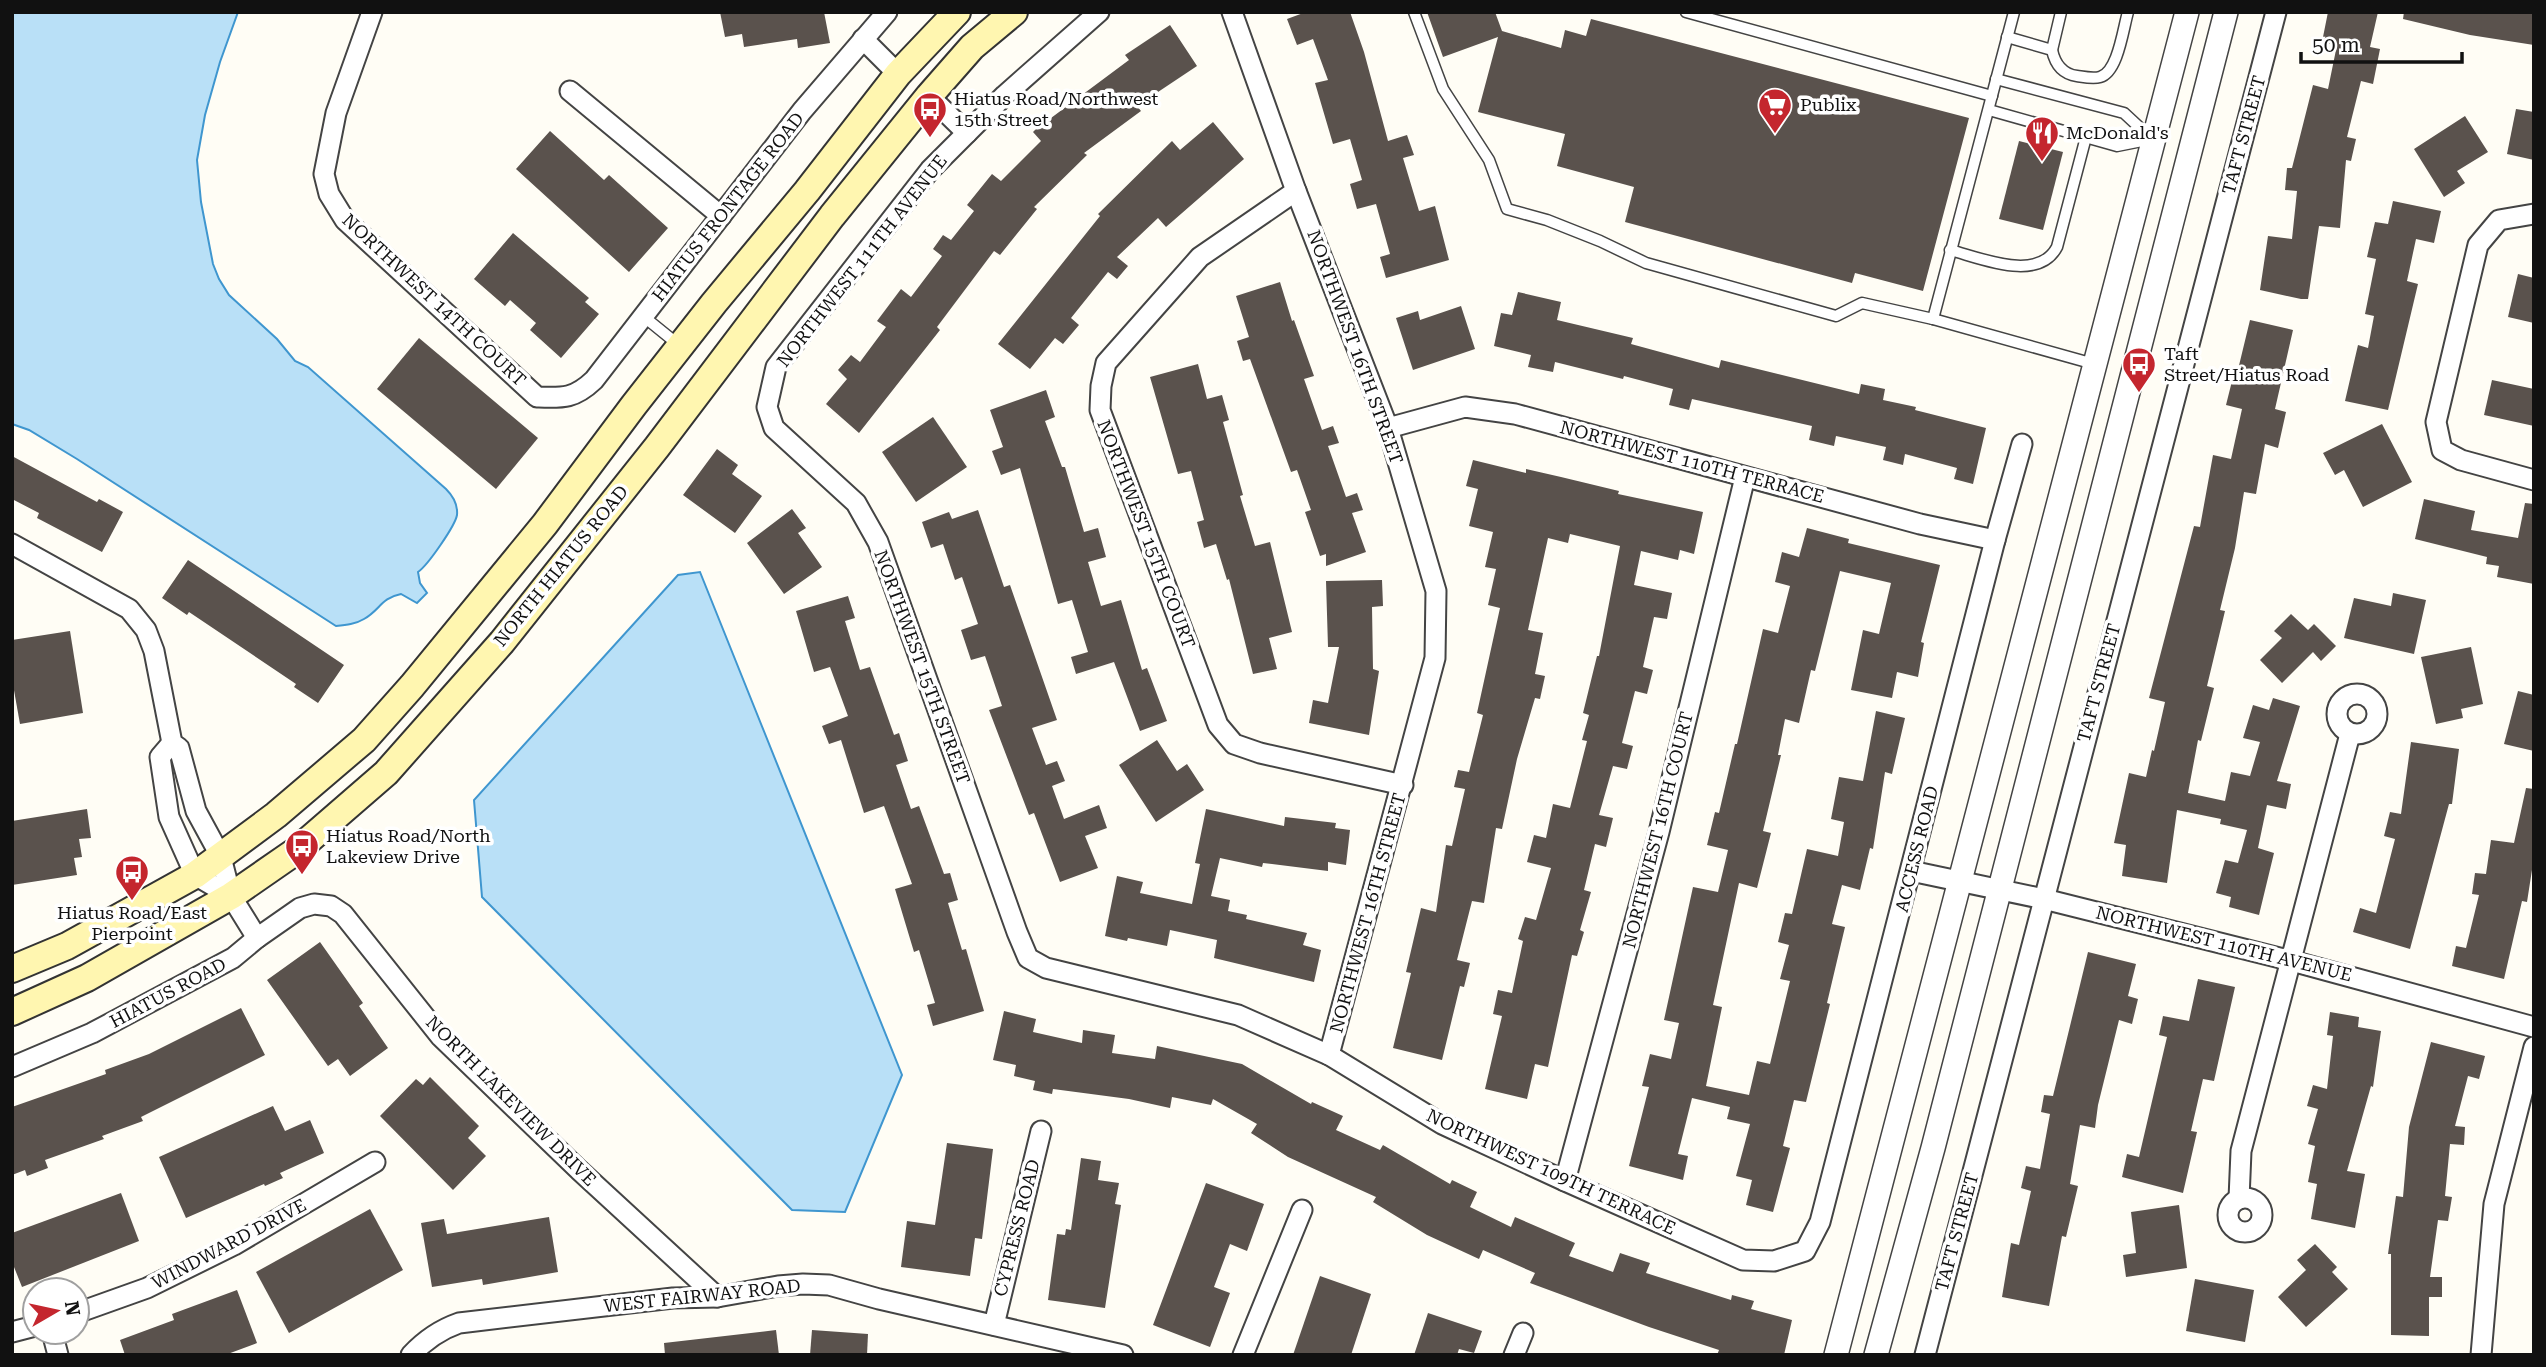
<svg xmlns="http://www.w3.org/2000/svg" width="2546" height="1367" font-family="'Roboto Serif',serif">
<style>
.water{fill:#b9e0f7;stroke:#3f96cf;stroke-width:2}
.building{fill:#5a524d}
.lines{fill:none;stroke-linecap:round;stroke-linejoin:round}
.service-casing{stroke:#444;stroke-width:13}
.minor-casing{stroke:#444;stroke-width:23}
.tertiary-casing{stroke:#444;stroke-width:26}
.secondary-casing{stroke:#333;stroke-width:30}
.service{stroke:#fff;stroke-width:10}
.minor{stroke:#fff;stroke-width:19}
.tertiary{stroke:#fff;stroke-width:23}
.secondary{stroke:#fff6b0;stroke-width:26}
.labels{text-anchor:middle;stroke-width:7;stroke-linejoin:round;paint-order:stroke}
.poi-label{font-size:18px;fill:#111;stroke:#fff;text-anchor:start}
.street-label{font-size:18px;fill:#111;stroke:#fff}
</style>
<rect width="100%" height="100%" fill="#fffdf5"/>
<g class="water">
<path d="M12 12H238L220 62 205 115 197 160 201 202 213 264 219 279 229 295 277 339 295 361 308 367 446 489C453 496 458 504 457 515 455 526 428 565 418 572L420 583 427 593 417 603 401 594C381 598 380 610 364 619 356 624 346 625 336 626L77 459 29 430 12 424Z"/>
<path d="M700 572 902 1075 845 1212 792 1210 482 897 474 800 678 575Z"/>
</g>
<g class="building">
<path d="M720 12H824L830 43 798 48 797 39 744 47 742 34 725 37Z"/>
<path d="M1306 12H1350L1364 52 1388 141 1407 135 1414 155 1403 158 1419 211 1435 206 1449 260 1386 278 1380 257 1390 254 1376 204 1357 209 1350 184 1362 180 1350 139 1333 144 1315 83 1328 80 1313 39 1297 45 1287 19Z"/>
<path d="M1427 12H1495L1502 31 1561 48 1565 30 1586 36 1591 19 1969 118 1923 291 1855 273 1852 283 1625 222 1634 187 1557 166 1565 134 1478 112 1498 37 1443 57Z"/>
<path d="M2328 12H2378L2370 47 2380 49 2373 84 2361 81 2347 137 2356 139 2351 161 2346 160 2340 228 2319 226 2308 299H2301L2260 290 2268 236 2292 239 2297 191 2285 190 2287 168H2292L2313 85 2328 89 2337 45 2322 42Z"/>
<path d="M2404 12H2534V45L2470 35 2403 19Z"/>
<path d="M1170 25 1197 66 1137 106 1141 111 1084 153 1087 155 1034 207 1037 209 1000 255 994 251 937 327 940 330 859 433 826 404 847 379 838 370 851 355 860 362 886 327 877 321 901 289 911 297 942 256 933 249 943 235 951 240 974 211 967 205 992 174 1001 181 1041 141 1033 132 1049 116 1051 118 1129 60 1125 55Z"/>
<path d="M2516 109 2534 112V160L2507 154Z"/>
<path d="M2465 116 2488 152 2457 171 2465 183 2444 197 2414 149Z"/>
<path d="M1213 122 1244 159 1166 227 1158 218 1117 257 1128 266 1117 279 1108 272 1071 318 1079 325 1063 344 1055 338 1030 369 998 344 1100 216 1098 214 1172 141 1180 150Z"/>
<path d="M550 131 604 180 609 175 668 228 629 272 516 169Z"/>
<path d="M2019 141 2063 152 2043 230 1999 219Z"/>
<path d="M2393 201 2441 211 2434 243 2416 239 2407 281 2418 284 2388 410 2345 401 2358 345 2368 348 2374 316 2365 314 2376 259 2367 257 2375 222 2388 224Z"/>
<path d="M513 233 589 298 585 302 599 314 561 358 530 330 536 323 510 300 505 306 474 279Z"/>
<path d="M2518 274 2534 278V323L2508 317Z"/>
<path d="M1280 282 1292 321 1294 320 1314 376 1304 379 1322 430 1333 426 1339 443 1328 446 1346 497 1357 493 1363 510 1352 513 1366 552 1326 566V554L1320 556 1305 512 1311 510 1297 470 1291 472 1250 359 1243 361 1237 341 1249 337 1236 296Z"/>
<path d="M1518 292 1561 302 1557 320 1633 338 1631 344 1719 368 1721 360 1859 394 1861 384 1885 389 1883 400 1916 407 1915 410 1986 428 1973 484 1954 479 1957 468 1905 454 1903 465 1883 460 1886 447 1836 436 1834 446 1809 440 1812 426 1692 399 1689 410 1669 405 1673 389 1624 376 1623 379 1555 362 1553 372 1528 367 1531 355 1494 346 1501 313 1512 315Z"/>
<path d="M1461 306 1475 349 1413 370 1396 318 1418 311 1420 320Z"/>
<path d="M2250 320 2293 330 2275 409 2286 412 2278 448 2265 444 2256 494 2244 492 2235 548 2220 610 2225 611 2207 686 2214 688 2201 741 2198 740 2188 793 2225 801 2231 772 2250 776 2260 742 2243 738 2253 705 2269 710 2273 698 2300 706 2277 781 2291 784 2286 809 2267 805 2258 848 2274 853 2259 915 2229 907 2231 897 2216 893 2225 860 2238 863 2247 830 2220 824 2221 819 2177 810 2167 883 2122 876 2126 845 2114 843 2129 773 2146 777 2152 750 2154 751 2165 702 2149 698 2194 526 2200 527 2213 455 2231 459 2242 409 2226 405 2232 381 2235 382Z"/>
<path d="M419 338 538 438 496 489 377 389Z"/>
<path d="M1198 364 1207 399 1222 395 1229 420 1223 422 1243 495 1240 496 1255 546 1270 542 1292 632 1269 638 1277 669 1253 674 1229 579 1227 580 1216 544 1204 548 1197 522 1204 520 1191 471 1178 474 1150 377Z"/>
<path d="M2492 380 2534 389V426L2484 415Z"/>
<path d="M1046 390 1055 417 1045 421 1062 467H1065L1084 532 1098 528 1106 557 1088 562 1101 606 1121 600 1142 670 1147 668 1167 721 1140 731 1114 662 1076 674 1071 657 1088 652 1072 600 1058 604 1020 468 1001 475 992 451 1003 447 990 410Z"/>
<path d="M933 417 967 467 916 502 882 452Z"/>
<path d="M2382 424 2412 482 2363 507 2344 470 2335 475 2323 453Z"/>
<path d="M717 449 738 465 732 474 762 496 735 533 683 495Z"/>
<path d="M12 456 97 502 99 499 123 512 102 552 37 518 39 513 12 499Z"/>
<path d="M1473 460 1526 473V469L1561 477 1619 491 1618 494 1703 512 1694 554 1680 550 1678 560 1641 551 1634 585 1672 593 1667 619 1654 617 1643 667 1653 670 1647 694 1635 691 1622 743 1633 746 1627 769 1613 766 1599 815 1613 818 1606 847 1595 844 1584 890 1591 892 1580 930 1584 932 1577 956 1572 955 1548 1067 1535 1064 1527 1099 1485 1089 1502 1016 1493 1014 1498 990 1512 993 1523 941 1518 939 1525 917 1536 920 1551 868 1527 862 1534 835 1546 838 1553 804 1570 808 1587 741 1582 740 1589 715 1583 713 1597 656H1599L1620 546 1570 534 1568 543 1548 538 1528 630 1543 633 1535 674 1545 676 1540 699 1535 698 1517 759 1502 829 1496 828 1484 903 1472 901 1457 960 1470 963 1464 987 1460 986 1442 1060 1393 1048 1411 973 1406 972 1421 908 1436 912 1446 845 1452 846 1465 789 1454 787 1458 770 1469 772 1483 715 1477 713 1500 608 1488 605 1496 569 1485 567 1493 532 1469 526 1478 489 1466 486Z"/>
<path d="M2424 499 2475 511 2471 530 2518 538 2525 503 2534 504V584L2497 577 2499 566 2486 564 2487 557 2415 539Z"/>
<path d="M792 509 806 528 798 533 822 567 784 594 747 543Z"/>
<path d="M978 510 1004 587 1010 585 1057 720 1032 728 1046 765 1057 761 1065 781 1052 786 1064 819 1099 805 1107 828 1085 836 1098 868 1060 882 1034 813 1029 815 989 710 1002 706 985 656 971 660 961 630 978 624 962 577 955 580 943 544 931 548 922 522 949 512 952 519Z"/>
<path d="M1807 528 1849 539 1848 543 1940 565 1921 642 1924 643 1918 677 1897 672 1892 698 1851 690 1863 630 1879 634 1891 583 1840 571 1815 671 1811 670 1799 723 1785 719 1778 755H1781L1763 831 1771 833 1757 888 1739 883 1713 1005 1722 1007 1706 1086 1749 1095 1757 1061 1770 1064 1790 981 1780 979 1789 945 1778 942 1785 913 1792 914 1807 849 1838 856 1844 822 1831 819 1839 777 1863 781 1876 711 1905 718 1892 774 1885 772 1873 849 1870 848 1860 890 1842 885 1832 924 1845 927 1827 1003 1830 1004 1806 1102 1794 1100 1783 1146 1790 1148 1773 1212 1746 1205 1752 1180 1736 1176 1750 1124 1727 1119 1730 1107 1692 1098 1678 1154 1688 1156 1683 1180 1629 1166 1649 1087 1642 1086 1650 1054 1671 1059 1679 1023 1664 1020 1693 887 1718 892 1728 850 1707 845 1715 812 1719 813 1735 744H1737L1763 629 1778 633 1790 586 1775 582 1782 552 1799 557Z"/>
<path d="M188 560 344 665 318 703 294 687 296 684 189 612 187 615 162 598Z"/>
<path d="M1382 580 1383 606 1372 607 1373 669 1379 671 1369 735 1309 723 1313 700 1328 703 1339 647H1328L1326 581Z"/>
<path d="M2393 593 2426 600 2414 654 2344 638 2354 598 2391 606Z"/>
<path d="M848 596 855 618 845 621 860 670 870 667 894 735 899 733 908 761 896 765 911 809 919 806 944 874 950 873 958 900 948 903 962 950 966 949 984 1011 933 1026 927 1005 935 1003 919 950 914 952 895 889 912 884 884 806 864 813 841 740 829 744 822 726 848 716 830 667 814 672 796 611Z"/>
<path d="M2291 614 2308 630 2314 624 2336 646 2321 661 2313 652 2282 683 2260 660 2282 638 2274 631Z"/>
<path d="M70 631 83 713 20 724 12 679V640Z"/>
<path d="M2471 647 2483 704 2461 709 2463 718 2436 724 2421 657Z"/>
<path d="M2518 691 2534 695V751L2504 744Z"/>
<path d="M1157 740 1177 771 1187 764 1204 790 1156 822 1119 765Z"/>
<path d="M2411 742 2459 749 2452 804H2449L2410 949 2353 932 2360 908 2376 913 2395 839 2384 836 2390 812 2401 814Z"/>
<path d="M2526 788 2534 789V857L2527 902 2522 901 2504 979 2452 966 2456 946 2466 948 2479 895 2472 894 2475 873 2486 874 2491 840 2514 843Z"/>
<path d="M87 809 91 838 79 839 82 857 74 858 77 875 12 885V821Z"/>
<path d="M1206 809 1284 826 1285 817 1336 823 1335 828 1350 830 1346 865 1328 862V871L1263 863 1262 867 1220 858 1211 896 1230 900 1228 911 1247 915 1246 919 1307 933 1303 945 1321 950 1314 982 1214 958 1217 940 1170 930 1167 946 1128 938 1127 941 1105 936 1117 876 1143 882 1140 893 1192 904 1200 864 1195 863Z"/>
<path d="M320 942 363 1003 359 1006 388 1048 350 1076 338 1059 328 1066 267 980Z"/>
<path d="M2088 952 2136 964 2128 996 2138 999 2132 1024 2119 1020 2098 1105 2095 1128 2080 1125 2070 1184 2078 1186 2066 1237 2062 1236 2049 1306 2002 1297 2011 1243 2019 1245 2031 1191 2021 1188 2026 1166 2040 1169 2050 1114 2041 1112 2044 1095 2053 1096Z"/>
<path d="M2198 979 2235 987 2214 1081 2203 1079 2191 1131 2197 1132 2183 1193 2122 1177 2127 1154 2139 1157 2167 1037 2159 1035 2163 1016 2189 1021Z"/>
<path d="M241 1008 265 1055 141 1117 143 1121 102 1136 104 1139 45 1160 48 1168 27 1176 25 1170 12 1175V1107L106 1074 105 1070 149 1054Z"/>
<path d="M1004 1011 1036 1019 1033 1032 1082 1043 1083 1030 1115 1035 1112 1053 1155 1059 1157 1046 1242 1064 1311 1104 1312 1102 1343 1116 1336 1130 1380 1150 1383 1145 1450 1184 1452 1180 1477 1192 1470 1207 1511 1227 1515 1217 1575 1243 1569 1256 1613 1272 1620 1253 1650 1263 1646 1273 1731 1300 1732 1295 1754 1301 1751 1309 1792 1320 1784 1355H1717L1719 1350 1649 1327 1530 1283 1535 1273 1483 1250 1479 1259 1427 1235 1373 1202 1376 1197 1288 1157 1251 1133 1257 1124 1213 1099 1211 1105 1172 1097 1170 1108 1129 1099 1053 1089 1052 1094 1033 1090 1035 1081 1014 1076 1016 1065 993 1060Z"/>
<path d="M2330 1012 2359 1017 2358 1027 2381 1031 2373 1087 2371 1086 2347 1171 2365 1174 2355 1228 2311 1219 2317 1184 2308 1182 2315 1146 2308 1144 2318 1109 2307 1106 2313 1085 2327 1089 2333 1036 2327 1035Z"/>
<path d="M2431 1042 2485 1056 2479 1079 2468 1076 2455 1126 2465 1127 2464 1145 2450 1144 2445 1196 2452 1197 2448 1221 2438 1220 2430 1277H2442V1297H2429V1336L2391 1335V1254H2388L2396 1196 2403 1197 2409 1127Z"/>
<path d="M430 1077 479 1126 468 1138 486 1156 453 1190 380 1116 416 1079 423 1085Z"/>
<path d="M273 1106 285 1131 310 1120 324 1153 280 1173 283 1178 265 1186 264 1184 186 1218 159 1157Z"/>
<path d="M947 1143 993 1149 982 1239 975 1238 970 1276 901 1267 907 1221 935 1225Z"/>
<path d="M1081 1158 1101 1161 1098 1180 1119 1183 1115 1204 1121 1205 1105 1308 1048 1300 1057 1234 1065 1235 1066 1229 1071 1230Z"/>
<path d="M1206 1183 1264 1204 1247 1251 1230 1244 1214 1287 1230 1293 1210 1347 1153 1325Z"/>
<path d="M121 1193 139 1241 22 1287 12 1262V1233Z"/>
<path d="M2179 1205 2187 1268 2126 1277 2123 1255 2136 1253 2131 1212Z"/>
<path d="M370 1209 403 1270 289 1333 256 1272Z"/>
<path d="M549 1217 558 1272 483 1285 482 1279 432 1287 421 1223 444 1219 447 1234Z"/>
<path d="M2315 1244 2337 1267 2332 1272 2348 1289 2306 1327 2278 1297 2306 1270 2297 1260Z"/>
<path d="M1320 1276 1371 1294 1351 1355H1293Z"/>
<path d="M2195 1279 2254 1290 2245 1342 2186 1331Z"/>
<path d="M237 1290 257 1343 225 1355H125L120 1340 174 1320 172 1314Z"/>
<path d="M1428 1313 1482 1331 1474 1353 1459 1349 1457 1355H1414Z"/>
<path d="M776 1330 779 1355H665L664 1343Z"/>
<path d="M812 1330 868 1334 867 1355H810Z"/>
</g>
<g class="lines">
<g class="service-casing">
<g id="service">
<path d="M1414 12 1443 89 1489 160 1507 209 1547 220 1600 241 1646 263 1836 316 1862 303 1933 319"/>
<path d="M1686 12 1992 96"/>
<path d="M2014 12 1933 319 2094 364"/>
<path d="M2007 37 2052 50C2055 64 2062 74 2077 76 2084 77 2093 79 2100 77 2118 72 2123 29 2128 12"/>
<path d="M2052 50 2061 12"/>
<path d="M1996 79 2124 113 2152 139"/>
<path d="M1989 110 2117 146 2152 139"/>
<path d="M1950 250C1981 258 2038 283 2057 247L2086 137"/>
<path d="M643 316 680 346"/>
</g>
</g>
<g class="minor-casing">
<g id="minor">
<path d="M372 12 336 113 324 174 329 194 345 220 537 397C563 398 574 399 594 380L802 111 887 12"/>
<path d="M1099 12 1005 95 930 170 776 367 767 407 774 428 856 503 878 542 1017 932 1028 958 1046 968 1238 1015 1329 1055 1442 1124 1565 1181 1743 1260 1774 1261 1805 1251 1820 1222 1995 540 2022 444"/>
<path d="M1232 12 1296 191 1388 428 1436 591 1435 658 1329 1055"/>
<path d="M863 39 898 74"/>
<path d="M570 91 721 216"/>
<path d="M929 96 967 133"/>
<path d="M1296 191 1200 257 1106 363 1101 386 1100 410 1218 725 1234 744 1260 753 1403 785"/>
<path d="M2534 214 2499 220 2478 245 2436 422 2442 450 2461 460 2534 480"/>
<path d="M1388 428 1465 407 1515 414 1920 524 1995 540"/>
<path d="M12 544 129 609 146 630 154 651 172 743 179 748 196 811 221 857 231 896 257 938"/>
<circle cx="2357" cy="714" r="20"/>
<path d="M172 743 160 757 169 817 195 875 231 896"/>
<path d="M1911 871 2044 899 2292 961 2534 1027"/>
<path d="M12 1067 92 1033 233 958 257 938 300 908 314 904 331 906 343 914 441 1037 579 1170 717 1297"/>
<path d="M1565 1181 1659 832 1745 477"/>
<circle cx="2245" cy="1215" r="17"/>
<path d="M2239 1199 2241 1151 2350 734"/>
<path d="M77 1313 147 1288 234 1245 375 1162"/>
<path d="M994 1325 1041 1131"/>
<path d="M12 1332 35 1326"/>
<path d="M52 1332 58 1355"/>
<path d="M411 1355C425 1340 439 1330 459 1323L673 1298 717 1297 778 1286 803 1284 829 1285 879 1299 1123 1355"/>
<path d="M1243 1355 1302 1210"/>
<path d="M1514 1355 1523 1333"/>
<path d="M1925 1355 2276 12"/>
<path d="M2481 1355 2494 1204 2534 1047"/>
</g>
</g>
<g class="tertiary-casing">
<g id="tertiary">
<path d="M1836 1355 2187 12"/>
<path d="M1876 1355 1933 1148 2226 12"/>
</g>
</g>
<g class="secondary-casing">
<g id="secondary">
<path d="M12 969 67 946 195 875 276 815 364 740 412 686 545 524 634 405 714 303 807 191 898 74 957 12"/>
<path d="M12 1012 87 978 231 896 296 851 386 773 502 642 657 447 832 216 929 96 972 47 1014 12"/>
</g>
</g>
<use href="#service" class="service"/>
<use href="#minor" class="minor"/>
<use href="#tertiary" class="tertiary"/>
<use href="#secondary" class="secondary"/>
</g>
<defs>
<g id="supermarket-pin" transform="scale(1.75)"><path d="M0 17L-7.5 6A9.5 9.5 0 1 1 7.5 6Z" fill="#c4262e" stroke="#fff"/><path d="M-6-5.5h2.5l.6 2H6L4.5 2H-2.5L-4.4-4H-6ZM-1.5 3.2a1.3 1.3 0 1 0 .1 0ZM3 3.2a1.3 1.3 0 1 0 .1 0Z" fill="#fff"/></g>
<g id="bus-pin" transform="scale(1.75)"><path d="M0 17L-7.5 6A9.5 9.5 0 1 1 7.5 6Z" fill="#c4262e" stroke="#fff"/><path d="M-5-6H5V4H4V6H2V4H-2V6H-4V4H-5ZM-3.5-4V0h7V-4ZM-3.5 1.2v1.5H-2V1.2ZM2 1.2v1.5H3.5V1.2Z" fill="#fff"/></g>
<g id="restaurant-pin" transform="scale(1.75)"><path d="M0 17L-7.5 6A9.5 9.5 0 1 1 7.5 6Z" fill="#c4262e" stroke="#fff"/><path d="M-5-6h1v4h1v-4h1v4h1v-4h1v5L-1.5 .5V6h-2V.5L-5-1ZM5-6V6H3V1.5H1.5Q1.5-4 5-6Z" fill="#fff"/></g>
</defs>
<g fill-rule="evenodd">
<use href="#supermarket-pin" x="1775" y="105"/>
<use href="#bus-pin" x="930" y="109"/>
<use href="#restaurant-pin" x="2042" y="133"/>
<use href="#bus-pin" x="2139" y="364"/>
<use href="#bus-pin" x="302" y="846"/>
<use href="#bus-pin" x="132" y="872"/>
</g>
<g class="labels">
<g class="poi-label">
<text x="954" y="105">Hiatus Road/Northwest<tspan x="954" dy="21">15th Street</tspan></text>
<text x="1800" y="111">Publix</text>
<text x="2066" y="139">McDonald's</text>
<text x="2164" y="360">Taft<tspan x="2164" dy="21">Street/Hiatus Road</tspan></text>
<text x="326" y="842">Hiatus Road/North<tspan x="326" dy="21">Lakeview Drive</tspan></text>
<text x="132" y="919" text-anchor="middle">Hiatus Road/East<tspan x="132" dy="21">Pierpoint</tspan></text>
</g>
<g class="street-label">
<text transform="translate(2244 135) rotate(-75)" y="6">TAFT STREET</text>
<text transform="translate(728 207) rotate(-52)" y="6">HIATUS FRONTAGE ROAD</text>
<text transform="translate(862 261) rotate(-52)" y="6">NORTHWEST 111TH AVENUE</text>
<text transform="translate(434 300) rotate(43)" y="6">NORTHWEST 14TH COURT</text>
<text transform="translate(1355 347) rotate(70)" y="6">NORTHWEST 16TH STREET</text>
<text transform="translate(1692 462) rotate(15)" y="6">NORTHWEST 110TH TERRACE</text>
<text transform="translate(1146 534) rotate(69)" y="6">NORTHWEST 15TH COURT</text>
<text transform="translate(561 566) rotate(-51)" y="6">NORTH HIATUS ROAD</text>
<text transform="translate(922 667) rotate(70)" y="6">NORTHWEST 15TH STREET</text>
<text transform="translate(2099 683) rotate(-75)" y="6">TAFT STREET</text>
<text transform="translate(1658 830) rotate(-76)" y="6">NORTHWEST 16TH COURT</text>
<text transform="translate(1917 849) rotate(-76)" y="6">ACCESS ROAD</text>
<text transform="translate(1368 913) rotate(-75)" y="6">NORTHWEST 16TH STREET</text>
<text transform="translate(2224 944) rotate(14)" y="6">NORTHWEST 110TH AVENUE</text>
<text transform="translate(168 993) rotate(-28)" y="6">HIATUS ROAD</text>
<text transform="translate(511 1101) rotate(45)" y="6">NORTH LAKEVIEW DRIVE</text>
<text transform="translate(1551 1172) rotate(25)" y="6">NORTHWEST 109TH TERRACE</text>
<text transform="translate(1017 1228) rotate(-76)" y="6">CYPRESS ROAD</text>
<text transform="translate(1957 1232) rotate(-75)" y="6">TAFT STREET</text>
<text transform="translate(229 1244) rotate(-28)" y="6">WINDWARD DRIVE</text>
<text transform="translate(702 1296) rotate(-6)" y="6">WEST FAIRWAY ROAD</text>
</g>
</g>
<rect width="2546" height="1367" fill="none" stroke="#111111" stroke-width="28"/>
<g transform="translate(56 1311) rotate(81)"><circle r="33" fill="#ffffff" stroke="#a0a0a0" stroke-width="2"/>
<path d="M0-5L12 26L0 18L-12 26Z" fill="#c4262e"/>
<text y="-10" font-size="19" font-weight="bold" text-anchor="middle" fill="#111111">N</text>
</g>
<path d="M2301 52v10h161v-10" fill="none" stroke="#111111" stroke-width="3.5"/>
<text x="2312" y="52" font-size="21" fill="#111111" stroke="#ffffff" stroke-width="5" paint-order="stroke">50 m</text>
</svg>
